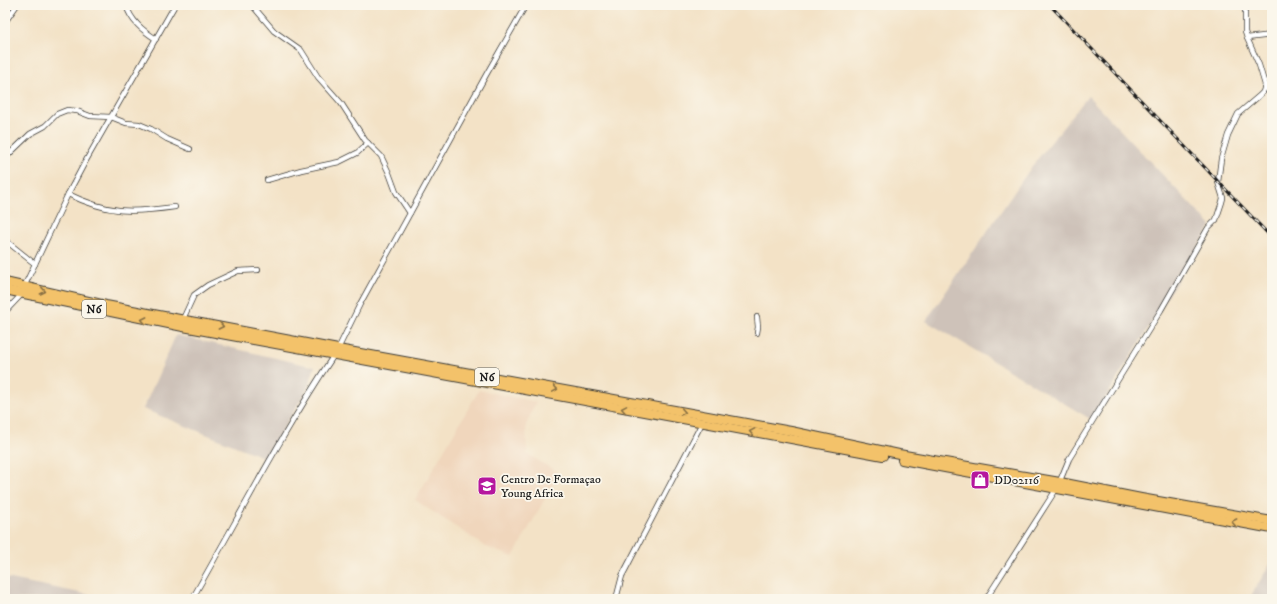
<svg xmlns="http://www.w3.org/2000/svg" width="1277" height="604" font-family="'IM FELL DW Pica',serif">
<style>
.built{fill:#f0d6bc}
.industrial{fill:#cec2b9}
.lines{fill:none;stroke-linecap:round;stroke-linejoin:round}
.minor-casing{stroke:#3c3a36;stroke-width:6}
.trunk-casing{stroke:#3c3a36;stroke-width:10}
.minor{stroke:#fff;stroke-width:4.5}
.trunk{stroke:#f3c26a;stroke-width:8}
.rail-casing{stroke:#1c1c1c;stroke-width:3}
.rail{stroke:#fbf7ec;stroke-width:1.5;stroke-dasharray:4.5;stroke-linecap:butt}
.oneway{stroke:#886f43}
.labels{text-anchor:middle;stroke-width:3.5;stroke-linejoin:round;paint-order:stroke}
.shield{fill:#fbf7ec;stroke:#5f5e5a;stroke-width:1}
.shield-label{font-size:11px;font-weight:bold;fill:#1c1c1c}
.poi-label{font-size:12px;fill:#1c1c1c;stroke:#fbf7ec;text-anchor:start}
</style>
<rect width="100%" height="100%" fill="#fbf7ec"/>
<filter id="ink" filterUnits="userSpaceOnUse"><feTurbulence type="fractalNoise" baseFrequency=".025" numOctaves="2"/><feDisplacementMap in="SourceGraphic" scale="8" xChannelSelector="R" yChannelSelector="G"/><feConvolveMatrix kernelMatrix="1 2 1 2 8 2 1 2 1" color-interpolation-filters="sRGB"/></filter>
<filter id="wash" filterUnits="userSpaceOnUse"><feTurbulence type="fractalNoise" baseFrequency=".012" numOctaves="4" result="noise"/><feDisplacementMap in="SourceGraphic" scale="16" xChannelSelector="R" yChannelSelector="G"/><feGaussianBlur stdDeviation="0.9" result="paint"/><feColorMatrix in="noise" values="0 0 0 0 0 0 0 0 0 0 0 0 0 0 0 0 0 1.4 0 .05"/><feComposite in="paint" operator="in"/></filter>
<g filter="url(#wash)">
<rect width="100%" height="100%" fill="#f3e2c6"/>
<path class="built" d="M479 390 536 402 526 425 527 454 559 473 513 557 486 547 415 500Z"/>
<g class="industrial">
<path d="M1088 96 1211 226 1092 420 926 321 1032 166Z"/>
<path d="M176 335 306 365 315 366 308 388 280 434 268 459 143 409Z"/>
<path d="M1272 561V599H1249Z"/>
<path d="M5 577 6 578 100 597 99 599H5Z"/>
</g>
</g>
<g filter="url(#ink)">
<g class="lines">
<g class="minor-casing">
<g id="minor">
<path d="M126 5C131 21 142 30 156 39"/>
<path d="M252 5 274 31 301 50 318 77 341 103 365 140 381 156 389 173 396 192 410 213"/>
<path d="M1245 5V32L1247 38 1259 65 1265 85 1272 98"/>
<path d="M5 22 17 5"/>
<path d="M1247 38 1272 35"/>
<path d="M5 158 30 134 45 126 57 114 67 110 77 111 90 116 111 117 126 123 139 124 151 129 167 139 190 149"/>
<path d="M267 180 301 170 339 162 357 153 368 143"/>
<path d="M68 194C109 214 131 213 175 207"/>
<path d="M5 240 35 264"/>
<path d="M24 287 68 194 84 164 175 5"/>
<path d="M5 312 22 294"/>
<path d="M183 319 194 295 208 285 238 271 258 270"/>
<path d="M757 333 758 327 757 317"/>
<path d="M338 349 360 304 486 75 526 5"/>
<path d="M192 599C239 517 282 433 334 355"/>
<path d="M616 599 622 576 702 423"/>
<path d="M986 599 1057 488 1069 459 1161 310 1208 228 1216 220 1222 202 1223 198 1218 182 1221 159 1228 135 1238 114 1259 96 1263 92 1265 85"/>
</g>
</g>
<g class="trunk-casing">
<g id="trunk">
<path d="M5 282 106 305 338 349 791 431 899 454 1060 482 1141 498 1272 521"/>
<path d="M5 290 183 327 883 456"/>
<path d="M902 460 1272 529"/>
</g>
</g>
<use href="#minor" class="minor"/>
<use href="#trunk" class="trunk"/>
<g class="rail-casing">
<path id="rail" d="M1050 5 1272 238"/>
</g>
<use href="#rail" class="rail"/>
</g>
<defs><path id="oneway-chevron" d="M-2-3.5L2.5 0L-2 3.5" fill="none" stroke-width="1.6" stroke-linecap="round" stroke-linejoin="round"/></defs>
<g class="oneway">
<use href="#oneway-chevron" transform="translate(43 291) rotate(12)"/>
<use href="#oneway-chevron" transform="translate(144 320) rotate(-169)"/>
<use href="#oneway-chevron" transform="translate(221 326) rotate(11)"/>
<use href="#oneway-chevron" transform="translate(555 389) rotate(9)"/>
<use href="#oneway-chevron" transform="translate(624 409) rotate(-170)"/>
<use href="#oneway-chevron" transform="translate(683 412) rotate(11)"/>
<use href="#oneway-chevron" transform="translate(752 432) rotate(-170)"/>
<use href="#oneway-chevron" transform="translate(1234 522) rotate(-169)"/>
</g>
</g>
<defs>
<g id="shop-square" transform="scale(1)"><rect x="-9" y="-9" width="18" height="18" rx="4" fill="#b5179e" stroke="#fbf7ec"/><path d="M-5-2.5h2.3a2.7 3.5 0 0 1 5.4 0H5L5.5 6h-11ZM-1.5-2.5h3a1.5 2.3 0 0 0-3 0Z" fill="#fff"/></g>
<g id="university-square" transform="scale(1)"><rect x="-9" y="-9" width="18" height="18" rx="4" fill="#b5179e" stroke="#fbf7ec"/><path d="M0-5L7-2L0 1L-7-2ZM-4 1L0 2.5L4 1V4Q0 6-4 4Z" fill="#fff"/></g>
</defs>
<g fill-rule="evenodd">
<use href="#shop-square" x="980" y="480"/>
<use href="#university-square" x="487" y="486"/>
</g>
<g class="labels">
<g class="shield">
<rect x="82" y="300" width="24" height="18" rx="3"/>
<rect x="475" y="368" width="24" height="18" rx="3"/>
</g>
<g class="shield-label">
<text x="94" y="313">N6</text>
<text x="487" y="381">N6</text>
</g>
<g class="poi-label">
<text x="501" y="483">Centro De Formaçao<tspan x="501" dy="14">Young Africa</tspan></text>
<text x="994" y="484">DD02116</text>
</g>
</g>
<rect width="1277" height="604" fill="none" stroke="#fbf7ec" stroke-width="20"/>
</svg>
